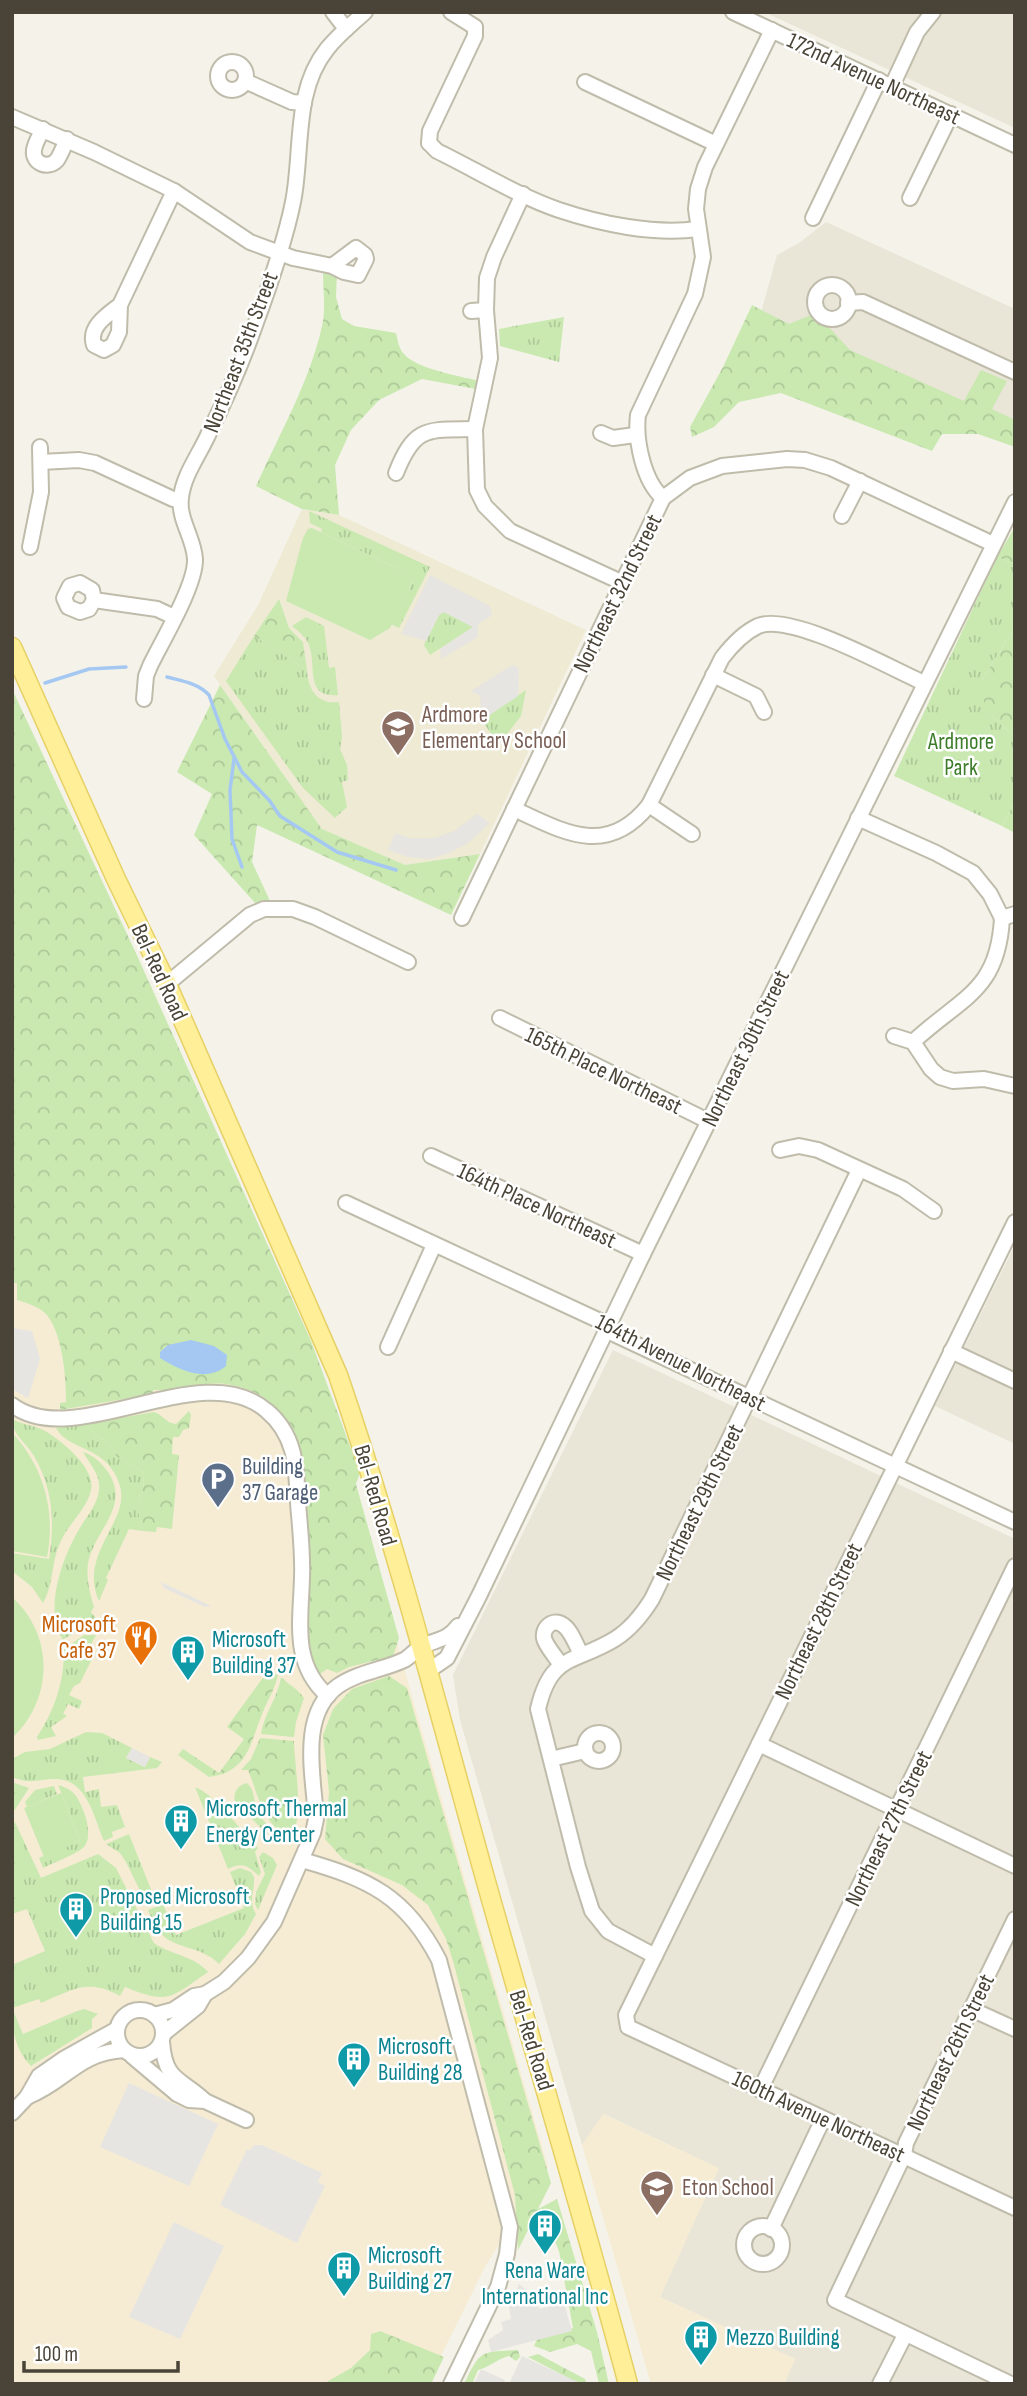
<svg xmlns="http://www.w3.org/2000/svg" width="1027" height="2396" font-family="'Sofia Sans Condensed',sans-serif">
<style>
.residential{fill:#e9e5d7}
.commercial{fill:#f6ecd4}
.education{fill:#eeead3}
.grass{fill:url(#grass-tufts)}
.forest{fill:url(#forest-crowns)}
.pitch{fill:#c9e9b1}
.parking{fill:#e6e5e1}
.water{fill:#a5c8f2}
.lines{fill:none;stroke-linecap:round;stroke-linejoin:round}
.stream{stroke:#a5c8f2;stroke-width:3.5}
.minor-casing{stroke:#c0bcab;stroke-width:18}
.major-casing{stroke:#e6d066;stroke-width:21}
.minor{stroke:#fff;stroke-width:14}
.major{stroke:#ffef98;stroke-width:18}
.labels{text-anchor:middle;stroke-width:5;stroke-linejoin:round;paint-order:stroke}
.street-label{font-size:23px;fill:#494437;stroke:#fff}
.education-label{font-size:23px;fill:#785e54;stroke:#fff;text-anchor:start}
.park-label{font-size:23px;fill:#3d7c29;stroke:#fff}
.service-label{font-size:23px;fill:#4e5e75;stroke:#fff;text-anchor:start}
.food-label{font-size:23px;fill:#c56008;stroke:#fff;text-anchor:end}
.culture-label{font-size:23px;fill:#0d838f;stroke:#fff;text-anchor:start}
</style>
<defs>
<pattern id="grass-tufts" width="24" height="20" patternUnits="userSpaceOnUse" patternTransform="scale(1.75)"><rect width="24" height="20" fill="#c9e9b1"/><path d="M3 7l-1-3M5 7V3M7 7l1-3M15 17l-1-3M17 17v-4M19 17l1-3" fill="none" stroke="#aec999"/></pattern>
<pattern id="forest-crowns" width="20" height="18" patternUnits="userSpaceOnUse" patternTransform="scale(1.75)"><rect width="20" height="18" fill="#c9e9b1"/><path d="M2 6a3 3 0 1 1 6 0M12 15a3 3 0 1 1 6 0" fill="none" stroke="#aec999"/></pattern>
</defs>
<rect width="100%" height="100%" fill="#f5f3e9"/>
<g class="residential">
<path d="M764 12H1015V128Z"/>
<path d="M826 222 1015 309V444L758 323 777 255 799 243Z"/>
<path d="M1015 1245V1444L935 1406Z"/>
<path d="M613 1350 1015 1539V2384H784L795 2359 660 2297 718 2168 604 2114 582 2145 460 1720 453 1675Z"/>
</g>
<g class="commercial">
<path d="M12 879 328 1389 409 1686 548 2167 485 2267 427 2384H12Z"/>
<path d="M603 2114 719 2168 660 2297 795 2359 784 2384H651L582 2145Z"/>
</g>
<path class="education" d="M302 509 339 515 586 630 480 854 405 865 322 829 214 676 258 605Z"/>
<g class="grass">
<path d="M564 317 559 362 500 346 499 329Z"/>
<path d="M309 511 430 567 399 628 391 624 413 581 409 574 321 532 322 529 310 523Z"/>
<path d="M997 557 1015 564V627L982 680 991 715 1015 737V801L1002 826 894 776Z"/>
<path d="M444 612 473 627 430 655 424 645 439 615Z"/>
<path d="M306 617 324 626 329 668 335 667 338 695C303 698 318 663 308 643 305 636 298 631 292 626Z"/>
<path d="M254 636 307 670C308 689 317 705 339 702L342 737 340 749 347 765 348 780 342 782 347 807 335 818 303 788 226 681Z"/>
<path d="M526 690 521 716 504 738 493 737 482 720Z"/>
<path d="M12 1419C23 1425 38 1426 47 1432 63 1442 96 1469 91 1490 87 1509 69 1523 61 1541 51 1560 54 1585 43 1603L32 1587 12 1571V1553L49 1559C55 1522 53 1489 34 1456 26 1442 12 1435 12 1419Z"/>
<path d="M87 1424 95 1435 108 1442 117 1457 142 1471C147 1491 140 1489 139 1506 138 1515 141 1523 143 1531L129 1529 106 1578 108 1580 99 1601C77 1552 133 1521 119 1483 106 1445 68 1451 56 1428Z"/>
<path d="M83 1452C93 1455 102 1463 108 1472 131 1507 95 1529 88 1563 86 1578 90 1594 94 1607L91 1612 101 1624 98 1630C83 1628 75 1631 63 1640 44 1611 61 1561 77 1533 84 1519 97 1507 99 1490 101 1474 89 1464 83 1452Z"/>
<path d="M84 1635H96L88 1650 89 1657 92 1659 80 1683 74 1686 69 1695 82 1701 79 1709 68 1704 63 1714 67 1716 51 1727 56 1736 38 1740 37 1737C55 1709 64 1683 64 1649Z"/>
<path d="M86 1732 102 1733 132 1748 126 1758 145 1767 150 1757 162 1762 157 1768 83 1777 85 1792 99 1789 101 1807 117 1805 125 1827 112 1832 113 1837 104 1841C94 1818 87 1779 56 1779 38 1779 31 1785 12 1777V1759L25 1752 50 1749Z"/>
<path d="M12 1782 29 1788 12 1814Z"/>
<path d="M247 1783C255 1790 253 1799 257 1809 262 1823 276 1834 290 1838L289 1842 271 1838 235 1802C233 1793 237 1785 247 1783Z"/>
<path d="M58 1785C65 1787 72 1790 76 1796 84 1808 95 1837 83 1848 72 1856 55 1862 43 1868L39 1858 80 1841Z"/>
<path d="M54 1786 57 1794 27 1807 25 1802 35 1790Z"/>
<path d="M195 1787C219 1797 239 1830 258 1848L255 1852 261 1872 259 1876C248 1867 244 1861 228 1869Z"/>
<path d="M15 1822 41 1878 98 1854 116 1868 154 1943C171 1955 195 1956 208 1972 170 1998 170 2005 125 1987L120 1996C87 1978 73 1990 41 2003L39 1999 12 2008V1965L45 1951 27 1909 12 1914V1826Z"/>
<path d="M129 1834 156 1902 147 1905 126 1862 120 1853 106 1844Z"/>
<path d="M263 1852 273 1858 277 1865 258 1910 255 1904 256 1892 265 1874 259 1857Z"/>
<path d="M240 1868 251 1872 254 1877C255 1892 248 1900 256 1914L245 1934 219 1964C199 1944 172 1950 159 1931 154 1925 151 1917 148 1910L163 1904 176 1935 244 1908 230 1872Z"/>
<path d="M12 2008 23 2034 77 2011 84 2009 98 2014 92 2019V2028L31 2066C15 2050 12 2030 12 2008Z"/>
</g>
<g class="forest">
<path d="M323 272H337L336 297 342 319 354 326 396 333C398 341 399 349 404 354 416 369 464 377 484 382L481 390 422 379 379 400 351 430 335 465 339 515 302 509 256 486C279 435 310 381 322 326 326 309 323 289 323 272Z"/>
<path d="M752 305 789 324 811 315 828 326 850 350 964 401 981 370 1007 381 992 409 1015 420V447L978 434H942L932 451 781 393 739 402 714 427 692 437 690 427 723 367Z"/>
<path d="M1015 527V564L997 557Z"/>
<path d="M279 599 289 628 303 642 307 670 254 636Z"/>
<path d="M1015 627V737L991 715 984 702 982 680Z"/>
<path d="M220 685 322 829 405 865 480 854 451 915 257 825 252 862 270 901 257 905 194 835 212 794 177 772Z"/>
<path d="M12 689 135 951 311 1341 360 1473 356 1484 399 1638 393 1656 349 1667 337 1673 327 1669 320 1674C303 1649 310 1614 310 1585 311 1560 309 1535 307 1510 303 1455 293 1392 225 1384 205 1382 182 1388 162 1392L160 1390H153V1394L60 1410V1403L66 1402C66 1377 63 1336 47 1315 40 1307 27 1303 17 1300V1283H12Z"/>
<path d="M1015 801V833L1002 826Z"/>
<path d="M189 1411 191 1415 189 1428 183 1430 179 1437H173L172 1454 179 1455 172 1529 157 1527 156 1532 143 1531C141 1523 138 1515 139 1506 140 1489 147 1491 142 1471L117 1457 108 1442 95 1435 87 1424 154 1412C163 1415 166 1423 176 1424Z"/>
<path d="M267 1672 278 1675C275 1689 268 1699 263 1712 250 1742 249 1772 209 1777L178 1755 183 1749 219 1773 244 1739 227 1727Z"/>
<path d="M389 1676 407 1688 551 2183 538 2209 557 2199 597 2332 609 2384H599L591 2351 577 2344 550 2352 534 2346 537 2339 573 2328 559 2251 549 2227H539L535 2219 536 2214 518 2250 515 2195 453 1961 446 1939 428 1905 402 1885 343 1859 325 1839 329 1792 323 1735 333 1709 352 1689Z"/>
<path d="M281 1677C290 1686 295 1686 304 1698L296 1722 294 1737 261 1734C264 1713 278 1698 281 1677Z"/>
<path d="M260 1738 294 1741C294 1762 305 1820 291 1835 264 1831 257 1791 248 1770H241L251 1759Z"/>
<path d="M380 2331 444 2357 431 2384H323L351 2368 370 2350 371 2334Z"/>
<path d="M518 2350 520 2357 516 2361 509 2356C497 2359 490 2367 478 2370L472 2384H464C481 2349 480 2352 518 2350Z"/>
<path d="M538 2354 585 2379 587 2384H580L528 2357Z"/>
</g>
<g class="pitch">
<path d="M312 528 409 574 413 580 390 628 370 640 286 601 303 538 308 529Z"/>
<path d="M12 1433C44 1466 56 1513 47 1557L12 1551Z"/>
<path d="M12 1597C54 1635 54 1699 12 1738Z"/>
<path d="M61 1793 80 1841 44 1857 24 1808Z"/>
</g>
<g class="parking">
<path d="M430 575 490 606 492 615 478 624V637L441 659 440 649 473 627 444 612 439 615 426 641 401 634Z"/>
<path d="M512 665 519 668 518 696 482 720 480 696 471 691Z"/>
<path d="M477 814 490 823 468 843 449 853 430 859 408 857 388 850 395 833 409 838H435L454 831Z"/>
<path d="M12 1328 32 1331 40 1359 28 1398 12 1389Z"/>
<path d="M161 1582 211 1606 205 1607 164 1588Z"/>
<path d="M132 1748 150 1757 145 1767 126 1758Z"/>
<path d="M129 2083 218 2124 189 2186 100 2147Z"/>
<path d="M254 2145H262L322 2173 318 2182 325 2186 297 2243 220 2205 247 2149 250 2150Z"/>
<path d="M174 2222 224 2246 180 2339 129 2317Z"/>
<path d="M519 2284 535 2297 539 2309 564 2303 572 2331 491 2352 488 2340 503 2330 501 2322 511 2319 509 2308Z"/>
<path d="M522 2356 582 2384 510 2382Z"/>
<path d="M481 2369 505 2380 503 2384H474Z"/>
</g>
<path class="water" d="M191 1340 214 1346 227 1355 226 1366C206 1383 179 1370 160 1358V1352L168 1345Z"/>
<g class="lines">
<g class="stream">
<path d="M167 677C182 681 198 683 209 695L225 739 242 772 269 800 280 816 337 852 396 870"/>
<path d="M45 683 89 669 126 667"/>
<path d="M234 759 230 790 232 839 242 867"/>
</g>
<g class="minor-casing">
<g id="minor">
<path d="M333 12 346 29"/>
<path d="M733 12 1015 145"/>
<circle cx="232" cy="76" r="14"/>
<path d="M245 81 292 102 304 103"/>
<path d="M585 82 716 144"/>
<path d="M892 86 917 32 933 12"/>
<path d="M12 117 94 152 174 191 250 242 293 258 332 266 344 272 358 275 366 259 365 255 356 248 332 266"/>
<path d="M43 129C40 135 35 143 34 150 32 163 48 170 57 160 61 154 64 146 67 139"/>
<path d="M429 143 437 151C476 170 518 196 559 210 601 224 654 235 698 229"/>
<path d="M429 143 430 131 475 36V27L451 12"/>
<path d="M523 194 494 257 487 278 486 310 490 358 475 429 477 490 485 506 510 531 621 582"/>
<path d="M910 198 951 114"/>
<path d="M813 218 879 80"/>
<circle cx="832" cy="302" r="17"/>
<path d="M848 303 863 302 1015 372"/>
<path d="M120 305C107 315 88 327 94 345L104 350 113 345 119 332 120 305 174 191"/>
<path d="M471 311 486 310"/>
<path d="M601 433 613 438 635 435"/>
<path d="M41 462 79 460 95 463 173 499 180 500"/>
<path d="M396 473C415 425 428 430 475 429"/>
<path d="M663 498 690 478 722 466 787 459 805 460 831 468 993 544"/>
<path d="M842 516 860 481"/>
<path d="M30 547 41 492 40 447"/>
<path d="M94 600 89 609 80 612 68 607 64 598 70 586 80 583 92 590 94 600 157 609 174 617"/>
<path d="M713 675 756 696 764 712"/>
<path d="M144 699 146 676 150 666C162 641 196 585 195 559 194 538 178 519 181 498 183 476 199 455 208 435 225 401 241 365 254 328 268 290 285 242 293 202 303 152 293 91 327 49 338 35 352 24 365 12"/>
<path d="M649 805 692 834"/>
<path d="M514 809C564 832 607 858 649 805L722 658C732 645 743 633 758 626 791 612 890 668 924 683"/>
<path d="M858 818 936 853 973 873 990 894 1002 918"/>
<path d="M462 918 663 498C643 481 635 439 638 415L695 294 703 257 696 209 698 189 705 167 772 30"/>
<path d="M167 984 250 915 264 909H293L315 917 408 962"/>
<path d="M500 1018 708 1121"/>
<path d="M894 1036 913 1042 931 1069 940 1077 953 1081 984 1079 1015 1086"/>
<path d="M913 1042C961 997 998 992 1002 918L1015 914"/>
<path d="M780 1150 799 1146 818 1150 903 1189 934 1211"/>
<path d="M431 1156 643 1254"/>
<path d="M346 1203 600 1321 606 1330 616 1335 1015 1522"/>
<path d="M1015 1222 626 2015 628 2027 1015 2208"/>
<path d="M388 1347 434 1245"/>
<path d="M951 1351 1015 1381"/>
<path d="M12 1405C76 1453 202 1354 267 1411 279 1421 288 1436 292 1450 297 1467 297 1486 298 1503 300 1528 303 1553 302 1577 301 1620 291 1664 328 1696"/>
<path d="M561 1665C556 1657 549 1650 545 1641 540 1630 552 1617 563 1625 571 1630 576 1645 581 1654"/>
<path d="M428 1671 447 1658 479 1596 643 1254 1015 502"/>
<circle cx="599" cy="1747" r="14"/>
<path d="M759 1744 1015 1866"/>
<path d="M551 1759 585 1751"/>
<path d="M302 1860C369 1879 406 1896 439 1960L510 2227 507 2254 498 2287 451 2384"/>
<path d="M655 1956 608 1931 592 1911 578 1867 538 1709C551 1653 574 1664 615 1639 631 1629 642 1615 652 1599L859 1170"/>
<path d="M971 2009 1015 2029"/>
<circle cx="140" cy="2033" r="23"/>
<path d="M154 2015 173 2010 194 1996 205 1994 224 1982 248 1958 274 1922 313 1833 316 1819C314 1777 298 1715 338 1686 358 1672 383 1670 404 1660 410 1657 415 1650 421 1647 436 1639 447 1641 458 1626"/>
<path d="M163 2034 198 2006 205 1994"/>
<path d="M162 2042C165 2082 181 2078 205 2101"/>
<path d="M132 2056 177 2094 189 2100 205 2101 246 2120"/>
<path d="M760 2090 1015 1566"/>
<path d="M27 2097C67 2081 77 2053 124 2050"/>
<path d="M12 2113 27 2097 39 2076 65 2058 117 2029"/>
<circle cx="763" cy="2245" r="19"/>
<path d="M771 2229 823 2119"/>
<path d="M880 2384 905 2335"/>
<path d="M1011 2384 835 2300 904 2155 906 2143 1015 1919"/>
</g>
</g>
<g class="major-casing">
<path id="major" d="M12 647 116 879 167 984 338 1375C394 1538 437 1705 483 1871 531 2042 582 2212 628 2384"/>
</g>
<use href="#minor" class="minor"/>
<use href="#major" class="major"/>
</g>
<defs>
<g id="school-pin" transform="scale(1.75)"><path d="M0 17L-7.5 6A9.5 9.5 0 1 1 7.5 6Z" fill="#8d6e63" stroke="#fff"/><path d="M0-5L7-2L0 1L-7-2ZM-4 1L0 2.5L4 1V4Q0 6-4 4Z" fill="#fff"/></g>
<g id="parking-pin" transform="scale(1.75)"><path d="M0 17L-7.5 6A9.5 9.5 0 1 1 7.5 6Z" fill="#5c6f8a" stroke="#fff"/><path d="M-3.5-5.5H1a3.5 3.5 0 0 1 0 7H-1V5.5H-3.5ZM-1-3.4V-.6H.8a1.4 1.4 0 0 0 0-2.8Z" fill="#fff"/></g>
<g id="restaurant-pin" transform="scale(1.75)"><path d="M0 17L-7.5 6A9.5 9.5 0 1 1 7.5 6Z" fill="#e8710a" stroke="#fff"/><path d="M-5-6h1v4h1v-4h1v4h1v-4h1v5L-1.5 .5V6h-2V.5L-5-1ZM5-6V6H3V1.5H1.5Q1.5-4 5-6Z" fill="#fff"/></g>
<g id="building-pin" transform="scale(1.75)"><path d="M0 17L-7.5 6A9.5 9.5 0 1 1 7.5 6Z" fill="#0f9aa8" stroke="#fff"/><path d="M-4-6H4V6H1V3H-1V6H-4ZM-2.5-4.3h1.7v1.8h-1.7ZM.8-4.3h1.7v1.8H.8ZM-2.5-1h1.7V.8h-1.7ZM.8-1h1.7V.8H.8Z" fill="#fff"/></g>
</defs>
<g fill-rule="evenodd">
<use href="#school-pin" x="398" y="727"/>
<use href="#parking-pin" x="218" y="1479"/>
<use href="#restaurant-pin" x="141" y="1637"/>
<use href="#building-pin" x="188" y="1652"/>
<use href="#building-pin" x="181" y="1821"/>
<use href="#building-pin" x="76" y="1909"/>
<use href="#building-pin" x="354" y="2059"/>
<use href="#school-pin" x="657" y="2187"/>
<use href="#building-pin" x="545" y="2226"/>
<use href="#building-pin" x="344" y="2268"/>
<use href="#building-pin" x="701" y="2337"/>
</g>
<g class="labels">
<g class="street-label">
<text transform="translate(874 78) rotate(25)" y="8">172nd Avenue Northeast</text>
<text transform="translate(240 352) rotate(-69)" y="8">Northeast 35th Street</text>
<text transform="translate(617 593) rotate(-64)" y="8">Northeast 32nd Street</text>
<text transform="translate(160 972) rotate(65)" y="8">Bel-Red Road</text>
<text transform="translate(745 1048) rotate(-64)" y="8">Northeast 30th Street</text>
<text transform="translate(604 1070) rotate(26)" y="8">165th Place Northeast</text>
<text transform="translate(537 1205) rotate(25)" y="8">164th Place Northeast</text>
<text transform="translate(681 1362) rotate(27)" y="8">164th Avenue Northeast</text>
<text transform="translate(376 1495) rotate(74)" y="8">Bel-Red Road</text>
<text transform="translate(699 1502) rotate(-64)" y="8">Northeast 29th Street</text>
<text transform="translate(818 1621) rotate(-64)" y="8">Northeast 28th Street</text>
<text transform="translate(888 1828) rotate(-64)" y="8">Northeast 27th Street</text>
<text transform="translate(532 2040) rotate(73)" y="8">Bel-Red Road</text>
<text transform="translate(950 2052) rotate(-64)" y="8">Northeast 26th Street</text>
<text transform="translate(819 2116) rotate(25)" y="8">160th Avenue Northeast</text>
</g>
<g class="education-label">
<text x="422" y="722">Ardmore<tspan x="422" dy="26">Elementary School</tspan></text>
<text x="682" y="2195">Eton School</text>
</g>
<g class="park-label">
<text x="961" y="749">Ardmore<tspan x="961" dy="26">Park</tspan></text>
</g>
<g class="service-label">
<text x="242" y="1474">Building<tspan x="242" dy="26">37 Garage</tspan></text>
</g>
<g class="food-label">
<text x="116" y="1632">Microsoft<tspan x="116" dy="26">Cafe 37</tspan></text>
</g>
<g class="culture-label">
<text x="212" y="1647">Microsoft<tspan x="212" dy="26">Building 37</tspan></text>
<text x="206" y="1816">Microsoft Thermal<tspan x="206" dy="26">Energy Center</tspan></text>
<text x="100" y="1904">Proposed Microsoft<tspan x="100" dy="26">Building 15</tspan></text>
<text x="378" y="2054">Microsoft<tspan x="378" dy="26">Building 28</tspan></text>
<text x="368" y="2263">Microsoft<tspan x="368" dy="26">Building 27</tspan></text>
<text x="545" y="2278" text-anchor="middle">Rena Ware<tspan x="545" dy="26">International Inc</tspan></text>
<text x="726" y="2345">Mezzo Building</text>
</g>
</g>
<rect width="1027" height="2396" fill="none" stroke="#494437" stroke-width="28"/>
<path d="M24 2361v10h154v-10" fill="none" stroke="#494437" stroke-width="3.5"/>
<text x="35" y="2361" font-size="21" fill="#494437" stroke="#ffffff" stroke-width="5" paint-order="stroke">100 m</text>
</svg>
